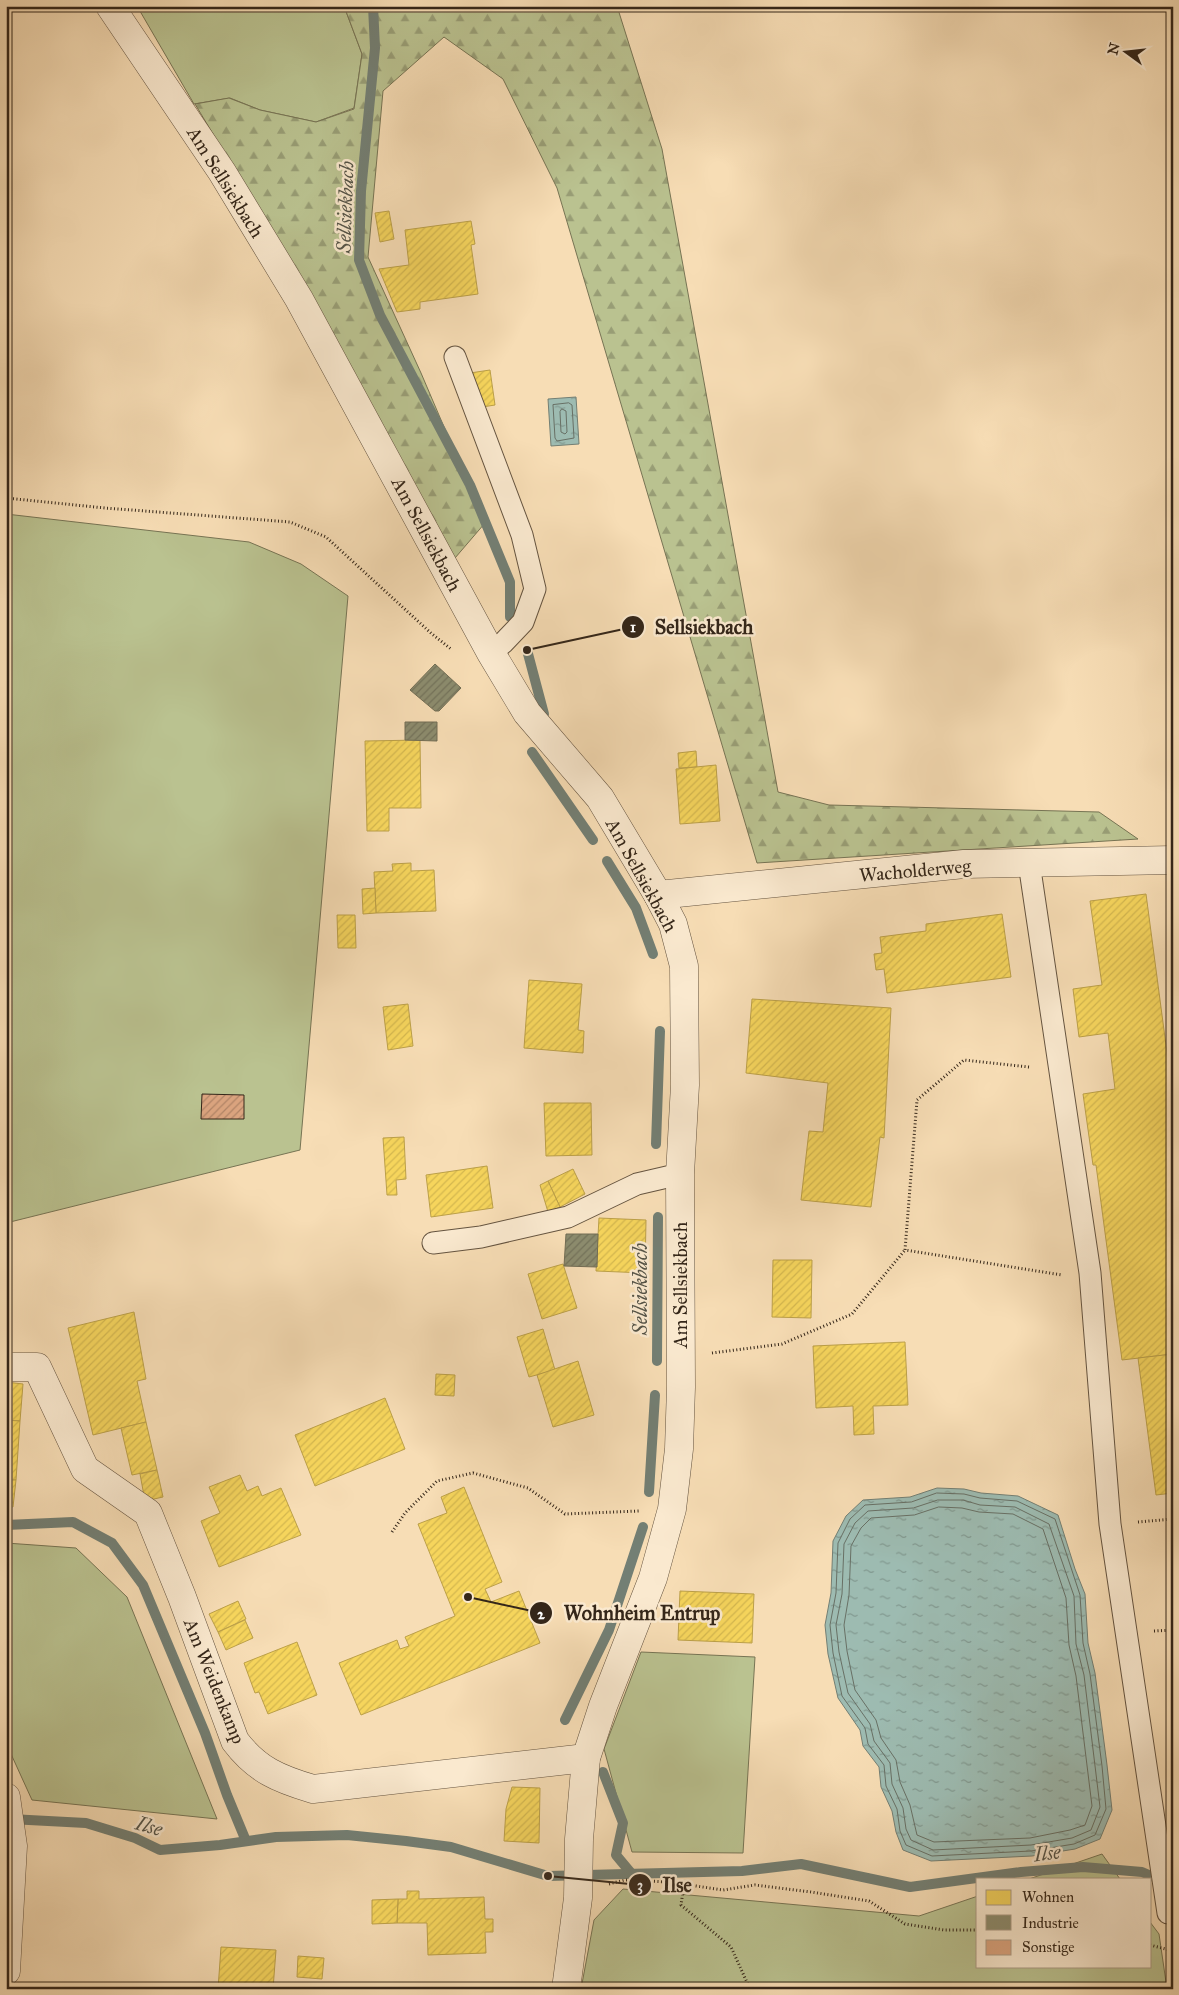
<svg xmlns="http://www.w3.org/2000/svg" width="1179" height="1995" font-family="'IM FELL Great Primer',serif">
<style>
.grass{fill:#bac290;stroke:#777454}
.forest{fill:url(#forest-firs);stroke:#777454}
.water{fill:url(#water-ripples);stroke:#737f74}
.homes{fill:url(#homes-hatch);stroke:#bca048}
.industry{fill:url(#industry-hatch);stroke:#726d54}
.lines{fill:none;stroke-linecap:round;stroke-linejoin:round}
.shore{stroke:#687065;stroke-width:1}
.stream{stroke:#737f74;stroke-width:10}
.building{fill:url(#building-hatch);stroke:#342619}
.lane-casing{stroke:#655440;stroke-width:23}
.street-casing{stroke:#655440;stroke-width:29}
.path{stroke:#342619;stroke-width:3;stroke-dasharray:1 2.5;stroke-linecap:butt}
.lane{stroke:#fae9cf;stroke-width:21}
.street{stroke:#fae9cf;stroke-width:28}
.labels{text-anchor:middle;stroke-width:5;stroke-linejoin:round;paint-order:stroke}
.street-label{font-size:19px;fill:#342619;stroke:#fae9cf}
.water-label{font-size:20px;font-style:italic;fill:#545347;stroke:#fae9cf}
.leader{fill:none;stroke:#342619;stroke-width:2}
.callout-dot{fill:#342619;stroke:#fae9cf;stroke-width:2}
.mark-label{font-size:15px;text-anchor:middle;font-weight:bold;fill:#fff}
.callout-label{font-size:20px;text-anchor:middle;font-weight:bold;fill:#342619;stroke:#fae9cf;stroke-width:5;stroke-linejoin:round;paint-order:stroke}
</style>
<defs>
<pattern id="forest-firs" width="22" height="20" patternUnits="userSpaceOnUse" patternTransform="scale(1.25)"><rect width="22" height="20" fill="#bac290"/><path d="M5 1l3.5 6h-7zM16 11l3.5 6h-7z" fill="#989d75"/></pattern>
<pattern id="water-ripples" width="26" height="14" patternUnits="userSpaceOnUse" patternTransform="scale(1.25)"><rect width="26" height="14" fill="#9dbbb1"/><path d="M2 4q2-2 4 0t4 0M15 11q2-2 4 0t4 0" fill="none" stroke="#81988f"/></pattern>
<pattern id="homes-hatch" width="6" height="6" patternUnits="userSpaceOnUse" patternTransform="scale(1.25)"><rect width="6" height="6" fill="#f6d55c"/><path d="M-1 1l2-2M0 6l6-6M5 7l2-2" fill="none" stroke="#d4b74f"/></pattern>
<pattern id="industry-hatch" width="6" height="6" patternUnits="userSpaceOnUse" patternTransform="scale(1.25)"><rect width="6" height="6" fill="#8c8c6e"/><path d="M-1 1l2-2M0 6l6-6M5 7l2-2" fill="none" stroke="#73725a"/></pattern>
<pattern id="building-hatch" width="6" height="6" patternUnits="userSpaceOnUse" patternTransform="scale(1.25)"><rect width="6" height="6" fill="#dba47f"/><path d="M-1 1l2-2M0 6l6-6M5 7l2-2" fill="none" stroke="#b28567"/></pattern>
</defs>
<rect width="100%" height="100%" fill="#f7ddb5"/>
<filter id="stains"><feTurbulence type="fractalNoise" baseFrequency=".004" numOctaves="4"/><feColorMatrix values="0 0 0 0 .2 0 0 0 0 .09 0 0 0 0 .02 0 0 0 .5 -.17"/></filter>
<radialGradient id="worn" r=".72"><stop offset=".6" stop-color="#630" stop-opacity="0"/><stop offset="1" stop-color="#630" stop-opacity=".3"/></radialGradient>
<g class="grass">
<path d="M137 6H344L362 54 354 108 316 122 260 110 230 98 194 104Z"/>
<path d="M6 514 249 542 301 564 348 596 300 1150 6 1223Z"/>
<path d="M6 1543 76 1548 127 1597 217 1819 32 1800 6 1743Z"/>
<path d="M641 1652 755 1657 743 1853 632 1852 604 1749Z"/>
<path d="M1102 1854 1120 1879H1029Z"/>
<path d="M623 1889 919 1916 978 1896V1966H1150V1922L1159 1934 1167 1989H581L594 1920Z"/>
</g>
<path class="forest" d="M344 6H617L662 149 778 792 829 805 1099 812 1138 839 757 863 557 188 503 79 444 37 383 91 368 257 421 373 485 523 455 558 333 334 195 104 229 98 260 110 316 122 354 109 362 54Z"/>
<g class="water">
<path d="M576 397 579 444 551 446 548 399Z"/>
<path d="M937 1488 964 1489 981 1493 1018 1496 1058 1515 1075 1569 1085 1594 1088 1643 1095 1673 1107 1765 1112 1810 1100 1839 1075 1849 1032 1856 931 1861 903 1850 896 1832 892 1811 881 1787 879 1767 863 1746 860 1730 838 1698 828 1654 825 1625 831 1593 833 1541 846 1516 863 1500 910 1497Z"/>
</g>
<g class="homes">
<path d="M389 211 394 239 380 242 375 213Z"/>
<path d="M471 221 475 244 471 245 478 294 420 302V309L397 312 379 269 409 265 405 230Z"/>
<path d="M490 370 495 405 476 408 470 373Z"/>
<path d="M420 740 421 808H389V831H367L365 741Z"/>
<path d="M696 751 697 767 679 768 678 753Z"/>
<path d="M716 765 720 821 680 824 676 769Z"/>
<path d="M411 863V871L434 870 436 911 376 913 374 872 393 871 392 864Z"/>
<path d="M375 888 376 913 363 914 362 889Z"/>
<path d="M1146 894 1171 1083H1173V1354L1122 1360 1096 1165H1093L1083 1094 1115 1089 1108 1033 1079 1037 1073 989 1102 985 1090 901Z"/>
<path d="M1002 914 1011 977 887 993 884 969 876 970 874 954 882 953 880 937 926 931V924Z"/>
<path d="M337 915H355L356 948H338Z"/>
<path d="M529 980 582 984 578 1030 584 1031 583 1053 524 1048Z"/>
<path d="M752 999 891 1008 884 1138 880 1137 871 1207 801 1200 809 1131 823 1132 828 1083 746 1073Z"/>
<path d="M408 1004 413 1046 388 1050 383 1007Z"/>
<path d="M544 1103H591L592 1155 546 1156Z"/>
<path d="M404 1137 406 1179 396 1180 397 1195H387L383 1138Z"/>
<path d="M487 1166 493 1208 431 1217 426 1175Z"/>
<path d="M573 1169 585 1194 560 1207 548 1181Z"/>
<path d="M548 1181 560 1207 548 1212 540 1185Z"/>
<path d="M599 1218 646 1220 645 1273 596 1271Z"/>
<path d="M773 1260H812L811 1318 772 1317Z"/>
<path d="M563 1264 577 1308 542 1319 528 1274Z"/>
<path d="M134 1312 146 1379 137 1381 146 1422 93 1435 68 1328Z"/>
<path d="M543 1329 555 1370 529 1377 517 1337Z"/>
<path d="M905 1342 908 1405 873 1406 874 1434 854 1435 853 1406 816 1408 813 1346Z"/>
<path d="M1173 1354V1493L1156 1495 1138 1358Z"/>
<path d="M578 1361 594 1415 553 1427 537 1375Z"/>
<path d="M436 1374 455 1375 454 1396 435 1395Z"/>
<path d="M6 1382 23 1384 20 1421 6 1420Z"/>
<path d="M385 1398 405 1449 315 1486 295 1435Z"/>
<path d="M6 1420 20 1421 16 1480H6Z"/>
<path d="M146 1422 157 1470 132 1475 121 1428Z"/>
<path d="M157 1470 163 1497 145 1501 140 1474Z"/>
<path d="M240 1475 247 1491 258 1486 262 1496 281 1488 301 1535 219 1567 201 1521 220 1513 209 1487Z"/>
<path d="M6 1480H16L13 1507H6Z"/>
<path d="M464 1487 502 1582 485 1589 491 1602 519 1591 540 1643 361 1715 339 1663 397 1640 400 1649 409 1646 405 1637 455 1616 418 1524 447 1513 441 1497Z"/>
<path d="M680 1591 754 1594 752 1643 678 1640Z"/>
<path d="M238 1601 246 1619 218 1632 209 1614Z"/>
<path d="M245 1620 253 1638 226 1650 218 1632Z"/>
<path d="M297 1642 317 1695 268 1714 259 1692 255 1693 244 1663Z"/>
<path d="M512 1787 540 1788 539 1843 504 1841 506 1809Z"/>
<path d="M407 1891H419V1899L484 1897 485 1919H493V1932H485L486 1953 428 1955 427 1923H397L398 1899H407Z"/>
<path d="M398 1899 397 1923 372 1924V1900Z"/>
<path d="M221 1947 276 1950 273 1989H218Z"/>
<path d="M298 1956 324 1958 322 1979 297 1977Z"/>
</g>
<g class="industry">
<path d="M435 664 461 688 439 711H435L410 690Z"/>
<path d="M405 722H437V741L405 740Z"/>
<path d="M566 1234H598L597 1267 564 1266Z"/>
</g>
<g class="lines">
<g class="shore">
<path d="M569 403 572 405 574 438 557 441 555 438 553 405Z"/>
<path d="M562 409 566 411 567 432 565 434 561 432 560 412Z"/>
<path d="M937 1493 964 1494 980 1498 1017 1501 1055 1519 1080 1595 1083 1643 1090 1674 1102 1766 1106 1809 1095 1835 1074 1844 1031 1851 932 1856 906 1845 900 1831 897 1809 886 1786 884 1765 868 1744 865 1728 842 1696 833 1653 830 1625 836 1593 838 1543 850 1519 865 1505 911 1502Z"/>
<path d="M938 1500H963L980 1505 1015 1507 1049 1524 1074 1596 1076 1644 1084 1675 1100 1807 1091 1830 1072 1838 1031 1845 933 1850 911 1840 906 1829 903 1808 892 1784 890 1763 874 1741 870 1724 848 1693 839 1652 836 1625 842 1594 844 1544 855 1523 868 1511 913 1508Z"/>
<path d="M939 1507 962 1508 979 1512 1013 1514 1043 1529 1066 1598 1069 1645 1076 1676 1092 1806 1085 1825 1070 1830 1030 1838 934 1842 917 1835 910 1805 900 1782 896 1760 881 1738 876 1720 855 1690 847 1651 844 1625 849 1595 851 1546 861 1528 871 1518 914 1515Z"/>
</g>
<g class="stream">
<path d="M373 6 375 48 361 191 359 260 380 315 470 485 510 582V617"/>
<path d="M527 650 544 714"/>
<path d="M532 752 593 840"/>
<path d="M607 861 636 908 653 954"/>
<path d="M656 1144 660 1031"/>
<path d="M657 1361 658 1217"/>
<path d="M649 1492 655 1395"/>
<path d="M6 1525 73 1522 112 1543 143 1585 205 1733 227 1795 246 1841"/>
<path d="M565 1720 609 1630 643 1527"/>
<path d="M603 1772 623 1823 616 1855 631 1873"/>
<path d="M10 1819 86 1823 135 1838 160 1850 220 1845 276 1837 347 1835 406 1841 451 1847 548 1876 742 1871 801 1864 910 1887 1021 1872 1083 1867 1142 1872 1163 1881"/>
</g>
</g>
<path class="building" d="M202 1094 244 1095V1119H201Z"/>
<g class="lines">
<g class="lane-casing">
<g id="lane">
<path d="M455 357 522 535 535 589 523 622 503 643 491 653"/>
<path d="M1029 863 1090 1273 1110 1524 1168 1913"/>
<path d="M433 1243 481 1237 568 1217 637 1184 680 1174"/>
</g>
</g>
<g class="street-casing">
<g id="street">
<path d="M110 6 222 172 299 299 491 653 527 713 600 798 658 895 673 924 684 966 685 1085 680 1174 681 1387 679 1449 672 1509 653 1578 603 1706 586 1758 579 1839 578 1898 566 1989"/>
<path d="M658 895 964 864 1173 860"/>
<path d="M6 1367H37L85 1469 148 1513 182 1597 235 1741C257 1770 279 1779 313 1789L586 1758"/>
<path d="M6 1797 13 1846 6 1971"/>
</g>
</g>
<g class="path">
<path d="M6 498 105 508 290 522 326 537 432 634 451 649"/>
<path d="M1029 1067 964 1060 917 1100 905 1250 1062 1275"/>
<path d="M712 1353 782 1344 852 1314 905 1250"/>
<path d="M1138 1522 1173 1519"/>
<path d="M392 1532 405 1513 437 1481 473 1473 528 1488 565 1514 639 1511"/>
<path d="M1154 1631 1173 1630"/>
<path d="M609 1884 625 1880 669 1882 723 1890 755 1885 811 1892 869 1901 905 1924 944 1930H978"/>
<path d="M684 1884 681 1905 731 1947 750 1989"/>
<path d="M1150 1945 1173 1951"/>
</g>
<use href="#lane" class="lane"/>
<use href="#street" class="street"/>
</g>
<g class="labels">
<g class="street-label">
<text transform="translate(226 182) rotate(58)" y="7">Am Sellsiekbach</text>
<text transform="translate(427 534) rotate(62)" y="7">Am Sellsiekbach</text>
<text transform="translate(915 870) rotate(-5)" y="7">Wacholderweg</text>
<text transform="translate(642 875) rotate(61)" y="7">Am Sellsiekbach</text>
<text transform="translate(680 1285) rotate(-90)" y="7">Am Sellsiekbach</text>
<text transform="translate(215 1681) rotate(68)" y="7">Am Weidenkamp</text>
</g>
<g class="water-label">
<text transform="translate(345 207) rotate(-88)" y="7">Sellsiekbach</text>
<text transform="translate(640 1289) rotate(-90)" y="7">Sellsiekbach</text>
<text transform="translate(149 1826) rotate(16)" y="7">Ilse</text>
<text transform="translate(1047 1853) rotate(-7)" y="7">Ilse</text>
</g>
</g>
<path class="leader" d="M527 650L633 627M468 1597L541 1613M548 1876L640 1885"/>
<g class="callout-dot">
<circle cx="527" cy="650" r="5"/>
<circle cx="468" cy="1597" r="5"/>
<circle cx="548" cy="1876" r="5"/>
<circle cx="633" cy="627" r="12"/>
<circle cx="541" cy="1613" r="12"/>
<circle cx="640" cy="1885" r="12"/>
</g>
<g class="mark-label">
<text x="633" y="632">1</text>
<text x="541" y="1619">2</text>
<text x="640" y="1890">3</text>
</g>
<g class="callout-label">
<text x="704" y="634">Sellsiekbach</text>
<text x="642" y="1620">Wohnheim Entrup</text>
<text x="677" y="1892">Ilse</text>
</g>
<rect width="1179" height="1995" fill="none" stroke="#f7ddb5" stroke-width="25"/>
<rect x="8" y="8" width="1164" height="1980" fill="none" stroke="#342619" stroke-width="2.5"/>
<rect x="12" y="12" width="1154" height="1970" fill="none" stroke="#342619"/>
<rect x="976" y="1878" width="175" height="90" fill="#fae9cf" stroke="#ab9b86"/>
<rect x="986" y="1890" width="25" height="15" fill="#f6d55c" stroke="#ab9b86"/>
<text x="1022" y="1902" font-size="15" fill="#342619">Wohnen</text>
<rect x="986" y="1915" width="25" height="15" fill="#8c8c6e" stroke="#ab9b86"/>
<text x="1022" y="1928" font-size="15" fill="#342619">Industrie</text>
<rect x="986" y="1940" width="25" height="15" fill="#dba47f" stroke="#ab9b86"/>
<text x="1022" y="1952" font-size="15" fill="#342619">Sonstige</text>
<g transform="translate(1126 52) rotate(285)" stroke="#fae9cf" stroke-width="4" paint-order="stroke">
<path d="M0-4L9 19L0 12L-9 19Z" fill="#342619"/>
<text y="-8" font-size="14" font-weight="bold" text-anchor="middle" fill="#342619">N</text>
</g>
<rect width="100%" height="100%" filter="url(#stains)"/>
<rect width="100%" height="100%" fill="url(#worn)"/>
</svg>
